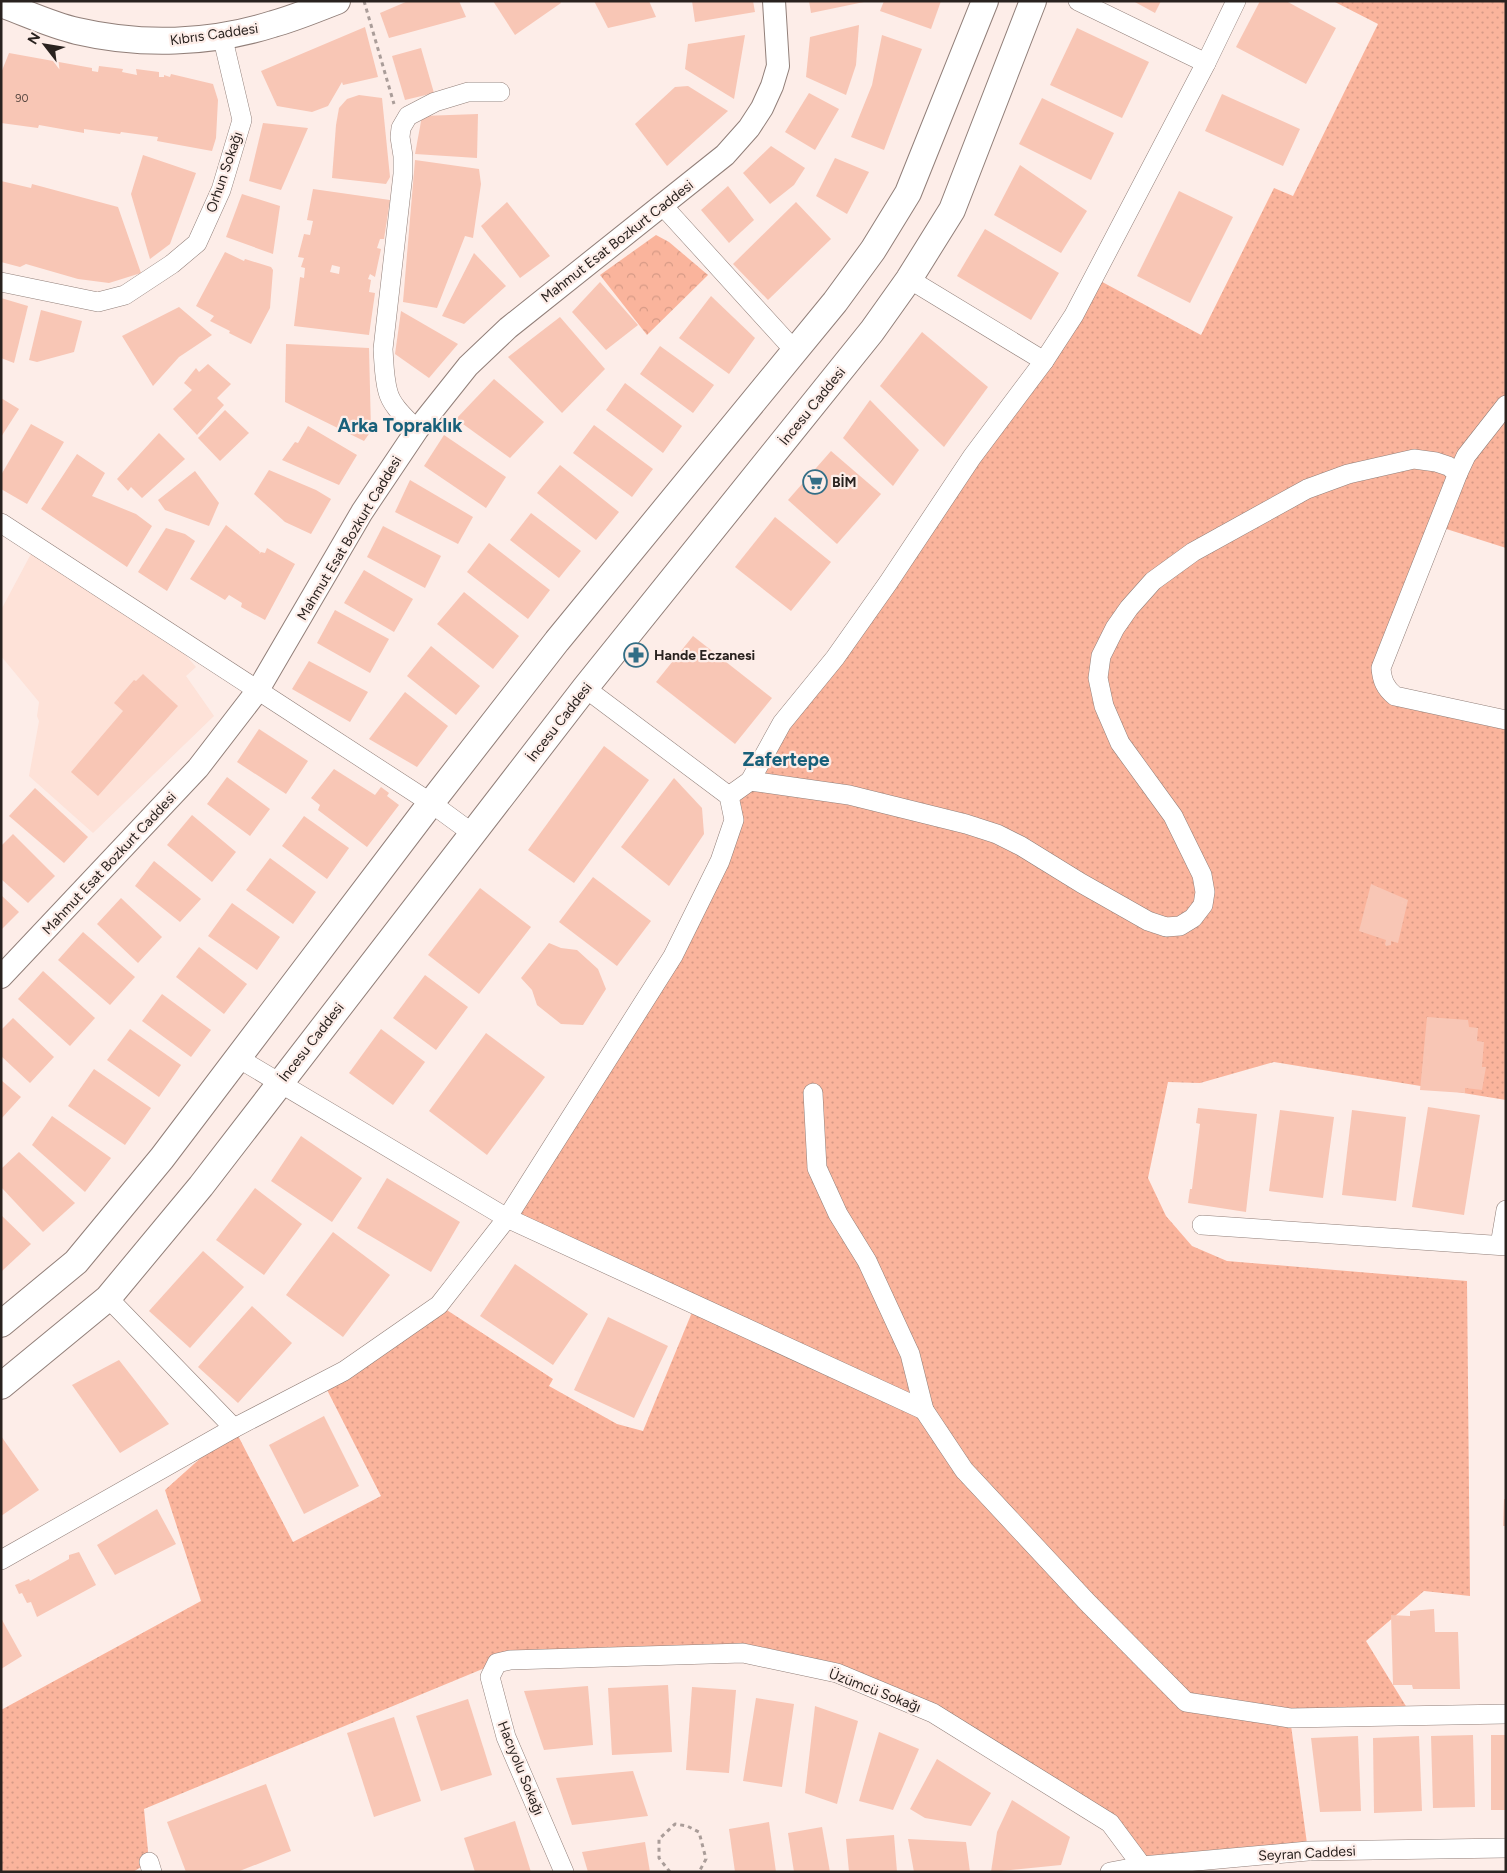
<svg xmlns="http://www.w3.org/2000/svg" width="1507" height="1873" font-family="Figtree,sans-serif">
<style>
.built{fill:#fee2d8}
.grass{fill:url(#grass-dots)}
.forest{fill:url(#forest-crowns)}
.building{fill:#f8c6b5;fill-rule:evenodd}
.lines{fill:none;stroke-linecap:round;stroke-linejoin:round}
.minor-casing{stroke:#917f79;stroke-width:20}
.tertiary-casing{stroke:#917f79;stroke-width:24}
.secondary-casing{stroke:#917f79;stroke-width:28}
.path{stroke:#aa9d99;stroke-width:3;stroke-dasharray:4 4;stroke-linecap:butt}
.minor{stroke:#fff;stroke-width:19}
.tertiary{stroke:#fff;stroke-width:22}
.secondary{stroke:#fff;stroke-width:26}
.labels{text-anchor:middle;stroke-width:4.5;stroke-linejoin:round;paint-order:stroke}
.number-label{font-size:11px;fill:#5d4b44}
.street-label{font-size:14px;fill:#29221f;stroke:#fdede8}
.poi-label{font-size:14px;font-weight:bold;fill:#29221f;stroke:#fdede8;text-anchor:start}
.district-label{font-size:19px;font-weight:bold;fill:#18607a;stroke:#fdede8}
</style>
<defs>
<pattern id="grass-dots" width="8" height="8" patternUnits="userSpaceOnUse" patternTransform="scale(1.25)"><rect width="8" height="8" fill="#fab49c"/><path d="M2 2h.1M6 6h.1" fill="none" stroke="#d69a86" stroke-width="1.8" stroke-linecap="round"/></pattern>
<pattern id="forest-crowns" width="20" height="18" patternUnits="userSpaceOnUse" patternTransform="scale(1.25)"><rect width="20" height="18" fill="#fab49c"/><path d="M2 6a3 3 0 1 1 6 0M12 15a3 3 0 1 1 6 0" fill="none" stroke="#d69a86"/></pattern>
</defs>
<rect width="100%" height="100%" fill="#fdede8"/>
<path class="built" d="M32 552 183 652 196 667 186 676 214 716 93 833 29 776 39 721 37 716 39 702 1 656V610Z"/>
<path class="grass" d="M1333 1H1506V548L1437 526 1381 668 1387 689 1506 720V1100L1274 1062 1200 1083 1168 1082 1148 1178 1166 1216 1192 1246 1227 1261 1467 1281 1470 1596 1424 1591 1366 1641 1412 1716 1290 1718 1308 1851 1142 1866 1110 1823 933 1713 743 1653 497 1663 144 1809 149 1862 133 1872H1V1710L201 1601 165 1490 234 1428 293 1542 381 1496 323 1382 439 1305 553 1379 549 1386 617 1424 643 1431 695 1305 507 1218 720 861 729 796 1093 277 1201 335 1274 188 1293 196 1378 24Z"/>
<path class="forest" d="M656 235 669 242 708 275 647 335 600 275Z"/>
<g class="building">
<path d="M408 1H459L466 17 389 38 380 13Z"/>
<path d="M493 1H560L561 3 515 35Z"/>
<path d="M594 1H649L656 17 608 28Z"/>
<path d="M692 1H753L755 12 695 22Z"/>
<path d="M809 1H863L864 2 811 13Z"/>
<path d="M884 1H941L931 29 880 11Z"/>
<path d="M1133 1H1161L1155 13Z"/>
<path d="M1260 1H1286L1336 28 1306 84 1236 47Z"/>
<path d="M859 25 856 65 846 95 806 77 810 37Z"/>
<path d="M365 27 378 77 343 85 342 82 328 106 312 112 277 106 261 71Z"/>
<path d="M1077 28 1149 62 1122 118 1050 85Z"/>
<path d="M745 35 734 99 685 69 688 44Z"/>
<path d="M882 35 922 49 884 150 851 137 872 85Z"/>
<path d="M421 48 434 93 405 100 392 56Z"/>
<path d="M9 53 92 68V71L98 72 99 66 123 69 122 72 137 75 136 69 159 72V77H164V75L170 77 171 74 213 84 218 100 216 138 212 151 157 141 158 137 121 132 120 134 84 129V133L39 125 38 128 1 123V73Z"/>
<path d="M688 86 728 111 667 166 635 124 675 87Z"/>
<path d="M809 93 839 109 815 150 785 132Z"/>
<path d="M1222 94 1300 129 1283 166 1205 131Z"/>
<path d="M359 95 382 98 390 177 386 184 332 178 336 125 339 108 347 99Z"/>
<path d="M1042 98 1114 133 1091 180 1019 144Z"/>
<path d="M478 114 477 158 415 154 422 116Z"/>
<path d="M263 123 308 128 281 190 249 181Z"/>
<path d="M771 146 805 168 794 185 770 204 743 173Z"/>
<path d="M143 155 196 173 170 244 150 259 131 194Z"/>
<path d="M835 158 869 172 847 214 816 196Z"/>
<path d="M415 160 479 169 481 184 473 238 465 236 437 308 403 302Z"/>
<path d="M1020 165 1087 211 1061 253 994 215Z"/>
<path d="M1 181 31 188 32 184 118 207 141 273 109 283 78 279 26 264 20 267 1 262Z"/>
<path d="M728 186 754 220 729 243 701 210Z"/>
<path d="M313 189 390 200 384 239H380L377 248 381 249 375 277 370 274 368 279 371 280 369 292 375 293 369 335 294 326 300 277 304 278 305 268 301 267 304 258 298 257 304 234 310 235 313 221 307 220ZM332 265 340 267 339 274 330 272Z"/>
<path d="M1179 191 1233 217 1190 303 1137 276Z"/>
<path d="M242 194 280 206 273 254 226 237Z"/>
<path d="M507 202 550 256 520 278 481 226Z"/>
<path d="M796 202 831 239 768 300 733 264Z"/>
<path d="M985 229 1059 273 1031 320 957 276Z"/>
<path d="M225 252 244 261 245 259 271 267 273 270 270 308 251 344 229 333 230 331 210 321 214 316 196 306Z"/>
<path d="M474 253 506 286 464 324 442 316Z"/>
<path d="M600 282 638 325 606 350 572 312Z"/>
<path d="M711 296 755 338 729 374 679 338Z"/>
<path d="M1 298 28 306 14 363 1 358Z"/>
<path d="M179 307 212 335 179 357 153 386 122 336Z"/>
<path d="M41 310 82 321 74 352 37 362 29 360Z"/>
<path d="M401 311 458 344 429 378 395 354Z"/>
<path d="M560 317 605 369 562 413 508 357Z"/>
<path d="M922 332 988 387 944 447 880 386Z"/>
<path d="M286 344 369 348 371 431 364 441 285 402Z"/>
<path d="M660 346 714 385 693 413 640 374Z"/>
<path d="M208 364 231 384 217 398 224 405 197 435 173 409 192 390 184 383 196 368 199 372Z"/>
<path d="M494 379 544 422 510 458 456 419Z"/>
<path d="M625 383 682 426 663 453 606 410Z"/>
<path d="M1 398 19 409 1 437Z"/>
<path d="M870 400 919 450 893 486 843 438Z"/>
<path d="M225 410 249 433 220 461 198 438Z"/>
<path d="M31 424 64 442 27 504 1 489V475Z"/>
<path d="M594 425 653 469 632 497 573 453Z"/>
<path d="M308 426 357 455 339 485 282 460 295 442 298 443Z"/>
<path d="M159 433 185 459 142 498 131 487 128 491 117 479Z"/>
<path d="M444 435 506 477 486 508 424 466Z"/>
<path d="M831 451 881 494 837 544 788 500Z"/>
<path d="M77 454 105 473 92 496 136 514 152 526 127 567 41 509Z"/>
<path d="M560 465 619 512 596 540 537 493Z"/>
<path d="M269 470 316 490 331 499 311 534 285 522 254 494Z"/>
<path d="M195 471 219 503 209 526 165 510 158 500Z"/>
<path d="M410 480 473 517 458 544 395 512Z"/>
<path d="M531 513 581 551 559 578 510 540Z"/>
<path d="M775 517 831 562 791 611 735 567Z"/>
<path d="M226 525 260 552 259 554 261 552 265 553 267 548 295 564 265 620 241 607 242 603 229 595 225 600 190 579Z"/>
<path d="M383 526 441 556 425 588 367 557Z"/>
<path d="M166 528 185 534 195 541 167 591 138 572Z"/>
<path d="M489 543 550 590 528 619 467 572Z"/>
<path d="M364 570 413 599 394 632 344 603Z"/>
<path d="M464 592 519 636 493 669 437 624Z"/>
<path d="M335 610 389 639 370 673 317 643Z"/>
<path d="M693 636 772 698 735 744 656 682Z"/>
<path d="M431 646 480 686 456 715 407 676Z"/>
<path d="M309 661 368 692 350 722 292 689Z"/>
<path d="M143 674 178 706 98 796 71 772 123 711 114 703 134 680 136 681Z"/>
<path d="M405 692 448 726 417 767 369 739Z"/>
<path d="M259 729 308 761 286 794 237 762Z"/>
<path d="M604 746 649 780 574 883 528 850Z"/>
<path d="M334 769 375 795 381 787 389 793 387 796 399 805 367 847 318 810 320 805 311 798Z"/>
<path d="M227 777 270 809 250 836 207 804Z"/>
<path d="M674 778 702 808 704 834 669 886 621 847Z"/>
<path d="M35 788 88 837 64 863 9 816Z"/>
<path d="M192 815 236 852 212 882 167 845Z"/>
<path d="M304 816 349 848 327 879 282 846Z"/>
<path d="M13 834 55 876 28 903 1 879V846Z"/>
<path d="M270 858 316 892 293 924 246 890Z"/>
<path d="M154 861 201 899 180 922 135 886Z"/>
<path d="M593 877 651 921 617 966 559 922Z"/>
<path d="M1371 884 1408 900 1398 943 1391 941V945L1386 946 1385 944 1386 940 1359 931Z"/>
<path d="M480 888 531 927 479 994 428 955Z"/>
<path d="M1 895 19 912 1 930Z"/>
<path d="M121 898 162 937 138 963 97 924Z"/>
<path d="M232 903 280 937 257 970 208 936Z"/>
<path d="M83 932 135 977 110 1005 58 960Z"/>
<path d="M549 943 561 948 577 950 598 969 606 989 583 1025 561 1024 537 1005 532 990 521 978Z"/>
<path d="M199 947 247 984 224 1014 176 977Z"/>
<path d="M43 971 95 1018 70 1046 18 999Z"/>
<path d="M425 975 468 1007 436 1050 393 1018Z"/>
<path d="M162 994 211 1030 191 1057 142 1021Z"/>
<path d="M1427 1017 1468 1020 1469 1027 1478 1028 1477 1041 1484 1042 1482 1067H1486L1482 1090 1465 1088V1093L1420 1090Z"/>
<path d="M13 1018 54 1057 30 1083 1 1056V1030Z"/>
<path d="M130 1029 181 1065 159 1097 107 1060Z"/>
<path d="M381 1029 425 1062 393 1105 349 1073Z"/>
<path d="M486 1033 545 1077 487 1155 429 1111Z"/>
<path d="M94 1069 151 1108 125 1145 68 1106Z"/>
<path d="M1 1080 21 1097 1 1119Z"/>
<path d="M1428 1107 1480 1115 1464 1215 1412 1207Z"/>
<path d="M1198 1108 1257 1114 1246 1212 1188 1203 1190 1189H1192L1200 1124 1196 1123Z"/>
<path d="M1280 1110 1334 1117 1323 1198 1269 1191Z"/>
<path d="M1352 1110 1406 1117 1396 1201 1342 1195Z"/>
<path d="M52 1116 111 1158 85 1192 32 1145Z"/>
<path d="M301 1136 362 1178 332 1222 271 1181Z"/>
<path d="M19 1152 75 1203 43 1232 1 1187V1169Z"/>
<path d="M387 1178 460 1222 431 1272 357 1228Z"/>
<path d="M255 1188 302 1224 264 1275 216 1240Z"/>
<path d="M1 1215 31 1244 2 1271 1 1270Z"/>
<path d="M333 1232 390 1275 343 1337 286 1295Z"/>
<path d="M203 1251 244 1287 190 1348 149 1311Z"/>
<path d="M515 1264 588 1314 553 1365 480 1316Z"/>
<path d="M252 1306 292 1343 238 1403 198 1367Z"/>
<path d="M608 1317 668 1346 634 1418 574 1390Z"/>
<path d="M119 1360 169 1424 120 1453 72 1385Z"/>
<path d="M324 1416 359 1486 304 1514 269 1445Z"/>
<path d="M1 1436 39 1490 1 1516Z"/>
<path d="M1504 1499H1506V1526H1503Z"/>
<path d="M157 1509 176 1544 115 1575 97 1545Z"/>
<path d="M79 1552 96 1585 37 1617 31 1602 27 1603 22 1593 19 1594 15 1585 29 1579 30 1581 69 1559V1555Z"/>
<path d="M1434 1609 1435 1632H1458L1460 1689H1413L1412 1685H1393L1391 1615 1410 1616V1611Z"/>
<path d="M1 1618 22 1656 1 1669Z"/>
<path d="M668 1685 672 1752 612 1755 608 1688Z"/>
<path d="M588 1686 593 1745 544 1750 524 1691Z"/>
<path d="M692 1687 736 1690 729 1773 686 1770Z"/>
<path d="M756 1698 794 1704 782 1787 743 1781Z"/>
<path d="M468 1699 492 1775 441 1791 416 1716Z"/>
<path d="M815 1706 858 1721 837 1804 805 1793Z"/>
<path d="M394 1717 421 1801 374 1817 347 1733Z"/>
<path d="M879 1732 919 1749 893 1810 859 1801Z"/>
<path d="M1473 1735 1475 1807 1433 1808 1431 1736Z"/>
<rect x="1491" y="1735" width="15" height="75"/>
<path d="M1358 1736 1361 1811 1320 1812 1311 1738Z"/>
<path d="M1419 1736 1422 1811 1374 1813 1373 1738Z"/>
<path d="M937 1759 991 1793 971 1826 925 1818 910 1809Z"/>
<path d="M633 1771 648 1816 572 1825 556 1778Z"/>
<path d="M266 1784 291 1851 237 1872H186L167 1822Z"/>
<path d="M1012 1800 1070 1837 1061 1865 991 1872 997 1832Z"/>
<path d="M515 1821 531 1872H475L464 1838Z"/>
<path d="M769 1822 776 1872H735L729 1829Z"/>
<path d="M822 1827 830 1872H794L788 1833Z"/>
<path d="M894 1835 897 1872H849L846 1839Z"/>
<path d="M908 1839 966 1842 970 1872H914Z"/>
<path d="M645 1842 650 1872H588L582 1852Z"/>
</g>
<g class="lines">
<g class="minor-casing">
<g id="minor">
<path d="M1206 63 1236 1"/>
<path d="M663 206 794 350"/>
<path d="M909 279 1044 361"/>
<path d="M1 282 98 302 125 295 172 264 197 243 221 190 242 120 222 35"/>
<path d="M1506 405 1466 456 1458 473 1381 668C1382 680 1385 688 1395 696L1506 720"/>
<path d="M417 430C407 419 392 407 388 392 384 378 384 363 383 349L403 174V156L400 137 401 128 408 116 435 102 468 92H500"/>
<path d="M1 523 431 803 472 833"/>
<path d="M750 781 782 723 835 658 888 583 972 457 1044 361 1074 315 1206 63 1078 1"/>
<path d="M729 796 750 781 849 795 966 824 997 834 1021 846 1081 883 1148 921 1166 927 1180 926 1193 918 1203 905 1205 892 1202 875 1173 816 1120 743 1104 706 1098 678 1101 656 1115 628 1129 608 1153 581 1193 552 1307 489 1348 474 1414 459 1436 462 1448 466 1458 473"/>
<path d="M238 1058 507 1218 924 1410 964 1470 1087 1602 1186 1702 1290 1718 1506 1714"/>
<path d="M813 1093 817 1168 838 1214 867 1261 910 1354 924 1410"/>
<path d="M1202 1225 1506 1246"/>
<path d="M1500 1245 1506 1210"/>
<path d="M108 1298 234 1428"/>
<path d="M1 1560 234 1428 344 1371 439 1305 507 1218 673 956 720 861 734 820 729 796 585 688"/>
<path d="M149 1862 152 1872"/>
<path d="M564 1872 506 1737 490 1677 497 1663 510 1660 743 1653 837 1673 933 1713 1110 1823 1142 1866"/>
<path d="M1110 1872 1142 1866 1308 1851 1506 1848"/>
</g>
</g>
<g class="tertiary-casing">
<path id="tertiary" d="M1 977 198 768 258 690 362 512 417 430 468 366 508 328 725 155 749 128 762 108 772 86 778 66 774 1"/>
</g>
<g class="secondary-casing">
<g id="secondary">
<path d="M1 4C26 13 51 25 77 31 141 46 210 44 273 24 295 18 316 9 337 1"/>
<path d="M1 1324 76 1262 162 1158 431 803 557 641 835 302 873 250 908 193 985 1"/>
<path d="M1 1386 108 1298 201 1186 585 688 872 331 909 279 952 210 1033 1"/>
</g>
</g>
<g class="path">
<path d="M364 1 394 104"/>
<path d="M670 1872 659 1858V1839L675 1824 687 1826 699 1832 706 1859 699 1872"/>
</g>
<use href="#minor" class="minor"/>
<use href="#tertiary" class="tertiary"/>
<use href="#secondary" class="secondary"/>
</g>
<defs>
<g id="supermarket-ring" transform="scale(1.25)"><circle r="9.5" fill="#fdede8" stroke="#336e86" stroke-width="1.5"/><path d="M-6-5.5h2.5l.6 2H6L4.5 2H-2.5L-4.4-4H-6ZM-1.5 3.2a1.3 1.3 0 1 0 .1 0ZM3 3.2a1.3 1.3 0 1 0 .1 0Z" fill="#336e86"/></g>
<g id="pharmacy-ring" transform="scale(1.25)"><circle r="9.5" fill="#fdede8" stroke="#336e86" stroke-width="1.5"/><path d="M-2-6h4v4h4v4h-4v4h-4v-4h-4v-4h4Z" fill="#336e86"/></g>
</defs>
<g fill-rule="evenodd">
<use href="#supermarket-ring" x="815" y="482"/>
<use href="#pharmacy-ring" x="636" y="655"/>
</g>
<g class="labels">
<g class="number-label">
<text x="22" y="102">90</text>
</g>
<g class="street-label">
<text transform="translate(214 34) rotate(-8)" y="5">Kıbrıs Caddesi</text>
<text transform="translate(224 172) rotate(-71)" y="5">Orhun Sokağı</text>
<text transform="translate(617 241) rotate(-38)" y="5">Mahmut Esat Bozkurt Caddesi</text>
<text transform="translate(812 406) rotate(-51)" y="5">İncesu Caddesi</text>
<text transform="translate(349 538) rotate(-59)" y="5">Mahmut Esat Bozkurt Caddesi</text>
<text transform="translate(559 722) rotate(-52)" y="5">İncesu Caddesi</text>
<text transform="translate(109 863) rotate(-47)" y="5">Mahmut Esat Bozkurt Caddesi</text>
<text transform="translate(311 1042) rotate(-52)" y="5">İncesu Caddesi</text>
<text transform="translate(875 1690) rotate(21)" y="5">Üzümcü Sokağı</text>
<text transform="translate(521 1768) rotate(68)" y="5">Hacıyolu Sokağı</text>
<text transform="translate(1307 1853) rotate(-3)" y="5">Seyran Caddesi</text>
</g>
<g class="poi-label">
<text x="832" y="487">BİM</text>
<text x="654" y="660">Hande Eczanesi</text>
</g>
<g class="district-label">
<text x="400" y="432">Arka Topraklık</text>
<text x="786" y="766">Zafertepe</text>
</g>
</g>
<rect width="1507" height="1873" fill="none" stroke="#29221f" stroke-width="5"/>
<g transform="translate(45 45) rotate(301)" stroke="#fdede8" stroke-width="4" paint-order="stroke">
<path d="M0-4L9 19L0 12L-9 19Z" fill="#29221f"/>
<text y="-8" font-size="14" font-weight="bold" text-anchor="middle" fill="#29221f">N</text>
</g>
</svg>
